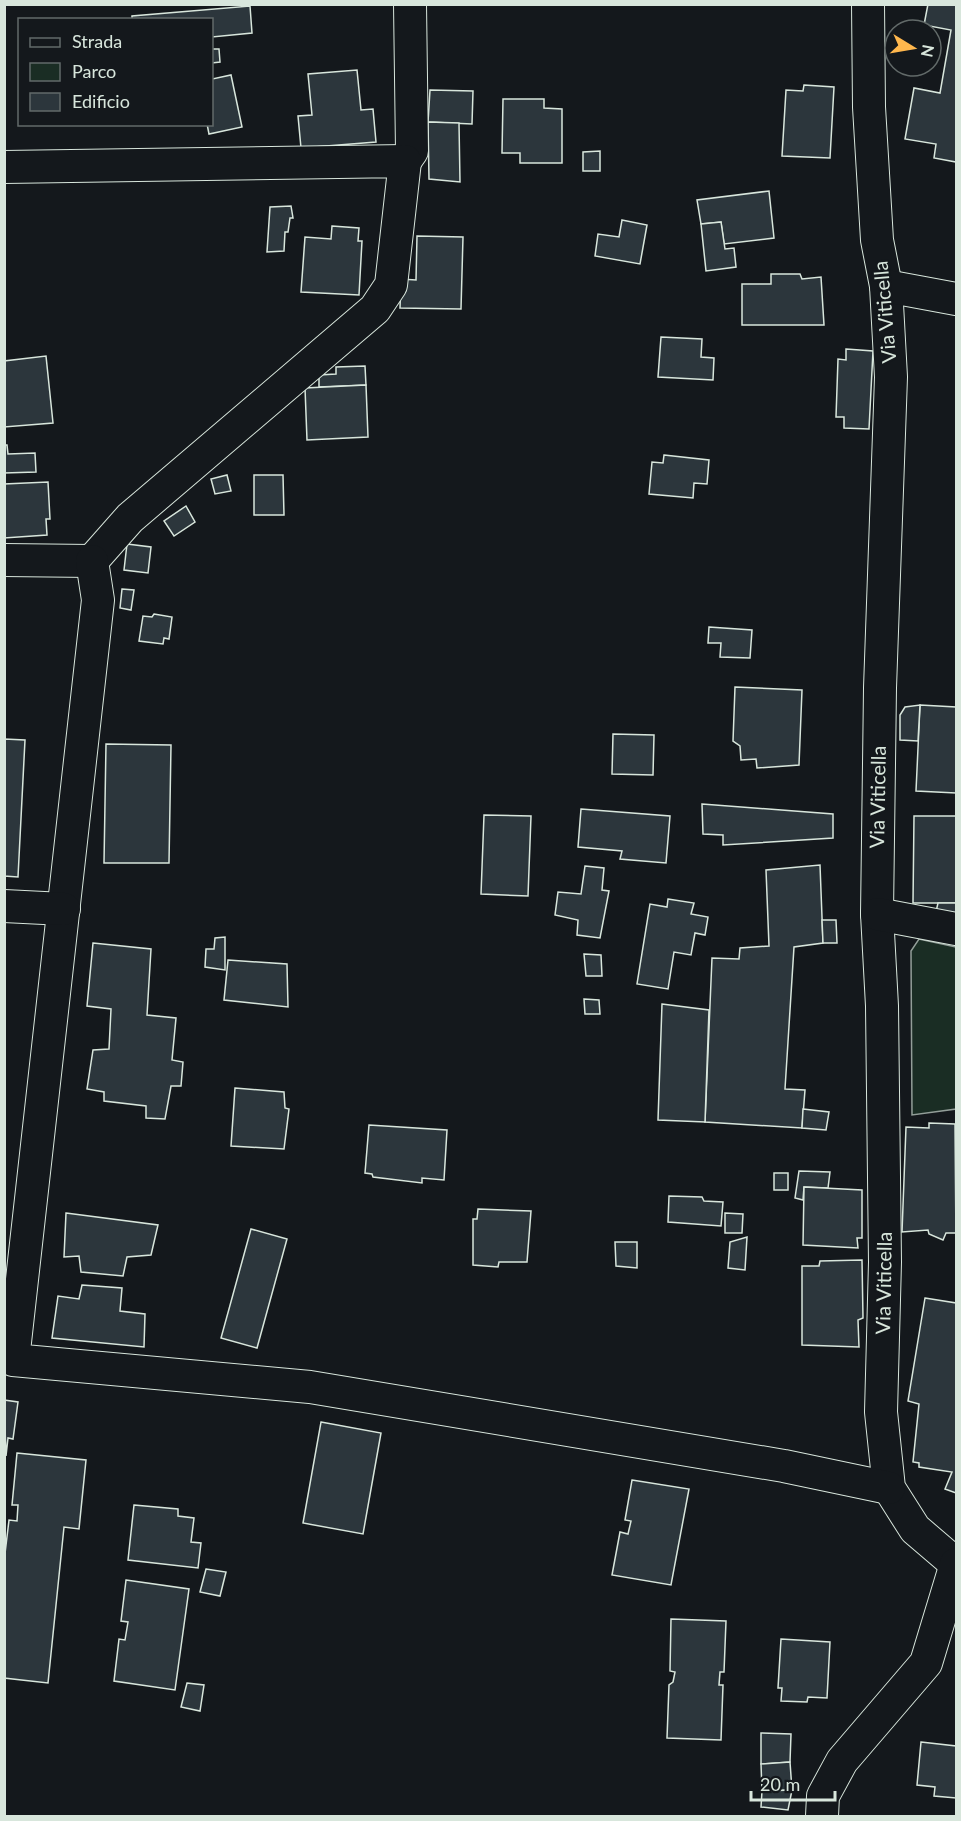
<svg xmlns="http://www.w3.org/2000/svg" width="961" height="1821" font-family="Lato,sans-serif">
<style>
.green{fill:#1a2d24;stroke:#939e99;stroke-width:1.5}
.building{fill:#2c363c;stroke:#d8e6dc;stroke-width:1.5}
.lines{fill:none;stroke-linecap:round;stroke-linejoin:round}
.minor-casing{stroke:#d8e6dc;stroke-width:34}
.minor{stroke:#14181c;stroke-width:32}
.labels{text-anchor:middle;stroke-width:4.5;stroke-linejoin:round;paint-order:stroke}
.street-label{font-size:20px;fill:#d8e6dc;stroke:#14181c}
</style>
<rect width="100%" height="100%" fill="#14181c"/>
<path class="green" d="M919 939 956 947V1109L912 1115 911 951Z"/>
<g class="building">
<path d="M928 4H956V162L934 158 936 144 905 139 914 88 940 93 951 30 924 25Z"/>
<path d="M250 6 252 33 212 37V20H132V16Z"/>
<path d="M212 49H219L220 62 212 63Z"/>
<path d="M357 70 361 110 373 109 376 142 301 148 298 116 312 115 308 74Z"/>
<path d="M231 75 242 127 209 134 207 124H212V79Z"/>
<path d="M804 85 834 87 830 158 782 156 786 90 803 91Z"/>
<path d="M430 90 473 91 472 124 428 122Z"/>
<path d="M503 99H544V108L562 109V163H520V153H502Z"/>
<path d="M428 122 459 123 460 182 429 179Z"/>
<path d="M600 151V171H583V152Z"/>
<path d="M769 191 774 238 724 244 721 222 701 224 697 200Z"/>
<path d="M291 206 293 218H290L288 232H285L284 251 267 252 270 207Z"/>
<path d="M622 220 647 225 640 264 595 256 598 234 619 237Z"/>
<path d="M721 222 725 249 734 248 736 267 706 271 701 224Z"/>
<path d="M332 226 359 228 358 241H362L359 295 301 292 305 237 331 239Z"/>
<path d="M417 236 463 237 461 309 400 308 401 279 416 280Z"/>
<path d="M771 274H800L802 279 821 277 824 325H742V284H771Z"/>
<path d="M661 337 702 339 701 357 714 358 713 380 658 377Z"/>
<path d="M846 349 873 351 869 429 844 428V417H836L838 359 846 360Z"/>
<path d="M46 356 53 423 4 427V361Z"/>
<path d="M365 366 366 385 319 387V375L336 374V367Z"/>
<path d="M366 385 368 437 307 440 305 388Z"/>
<path d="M4 445H7L8 454 35 453 36 472 4 473Z"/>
<path d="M664 455 709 460 707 484 694 483 693 498 649 494 652 462 663 463Z"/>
<path d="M227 475 231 491 215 494 211 479Z"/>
<path d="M254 475H283L284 515H254Z"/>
<path d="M48 482 50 519H46L47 535 4 538V484Z"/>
<path d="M186 506 195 522 174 536 164 521Z"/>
<path d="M127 544 151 547 148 573 124 570Z"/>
<path d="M122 589 134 590 131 610 120 608Z"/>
<path d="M154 614 172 617 169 639 164 638 163 644 139 641 143 616 152 617Z"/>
<path d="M709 627 752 630 750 658 720 657 721 643H708Z"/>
<path d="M735 687 802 690 799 765 757 768 756 759 741 760 740 746 733 741Z"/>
<path d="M920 705 956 707V793L916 791Z"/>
<path d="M920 705 918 741 900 740V715L905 707Z"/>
<path d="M613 734 654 735 653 775 612 774Z"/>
<path d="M4 739 25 740 18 877 4 876Z"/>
<path d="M106 744 171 745 169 863H104Z"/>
<path d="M702 804 833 814V838L723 845V835L703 834Z"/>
<path d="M581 809 670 816 666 863 620 859 622 851 578 847Z"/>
<path d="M484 815 531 816 528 896 481 894Z"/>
<path d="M914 816H956V903H913Z"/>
<path d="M820 865 823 943 794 947 785 1089 805 1090 802 1128 705 1122 712 958 739 959 740 948 769 946 766 870Z"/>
<path d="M585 866 604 868 602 890 609 891 600 938 577 935 578 920 555 915 558 892 581 894Z"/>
<path d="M668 899 694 903 691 914 708 917 705 935 695 933 691 955 674 952 668 989 637 984 650 904 667 907Z"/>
<path d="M938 903H956V920L935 916Z"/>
<path d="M822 920H836L837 943H823Z"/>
<path d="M225 937V970L205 967 206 949H214L215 938Z"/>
<path d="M93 943 151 949 147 1015 176 1018 172 1060 183 1062 181 1086H171L165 1119 146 1118V1106L104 1101V1092L87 1089 93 1050 109 1049 111 1009 87 1006Z"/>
<path d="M584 954 601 955 602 976H586Z"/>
<path d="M228 960 287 964 288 1007 224 1000Z"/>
<path d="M584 999 599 1000 600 1014H585Z"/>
<path d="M662 1004 709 1010 705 1122 658 1120Z"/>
<path d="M235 1088 284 1092 285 1108 289 1109 284 1149 231 1146Z"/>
<path d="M803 1109 829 1112 826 1130 802 1128Z"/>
<path d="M929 1123 955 1124 956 1244V1233H946L943 1240 929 1234 928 1230 902 1232 906 1127 929 1128Z"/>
<path d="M369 1125 447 1130 444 1180 422 1178V1183L373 1177 372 1174 365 1173Z"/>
<path d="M799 1171 830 1172 828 1188 804 1187 803 1200 795 1198Z"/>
<rect x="774" y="1173" width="14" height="17"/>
<path d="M804 1187 862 1190V1238H857L858 1248 803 1245Z"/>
<path d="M669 1196 702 1197 704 1201 723 1202 721 1226 668 1222Z"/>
<path d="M478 1209 531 1211 527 1262H499L498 1267 473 1265V1219H477Z"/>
<path d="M66 1213 158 1225 151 1255 127 1257 123 1276 81 1272 79 1256 64 1257Z"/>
<path d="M725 1213 743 1214 742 1233H725Z"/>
<path d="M251 1229 287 1239 257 1348 221 1338Z"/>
<path d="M747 1237 745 1270 728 1268 730 1242Z"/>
<path d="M615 1242H637V1268L616 1266Z"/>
<path d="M862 1260 863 1318 858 1320 859 1347 802 1345V1266H819L820 1261Z"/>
<path d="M82 1285 122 1288 120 1311 145 1314 144 1347 52 1338 58 1296 79 1299Z"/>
<path d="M925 1298 956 1303V1493L945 1489 952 1472 919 1467V1463L913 1462 919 1404 908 1401Z"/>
<path d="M4 1400 18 1402 13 1439 8 1438 6 1456Z"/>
<path d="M321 1422 381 1433 363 1534 303 1523Z"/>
<path d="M17 1453 86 1460 79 1529 64 1527 48 1683 4 1678V1562L9 1520 17 1521 18 1505H12Z"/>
<path d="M632 1480 689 1489 671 1585 612 1575 620 1532 628 1534 631 1521 625 1520Z"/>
<path d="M134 1505 178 1509V1516L194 1518 191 1542 201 1543 198 1568 128 1560Z"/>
<path d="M206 1569 226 1572 220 1596 200 1592Z"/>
<path d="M126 1580 189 1589 175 1690 114 1681 119 1639 125 1640 128 1622 121 1621Z"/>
<path d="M671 1619 726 1621 724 1672H720L719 1685H723L721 1740 667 1738 669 1685 673 1682 675 1672 670 1671Z"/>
<path d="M781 1639 830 1642 827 1698 808 1697 807 1702 781 1701 782 1688H778Z"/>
<path d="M187 1683 204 1685 200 1711 181 1707Z"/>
<path d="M761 1733 791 1734 790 1762 761 1764Z"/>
<path d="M921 1742 956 1746V1798L934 1796 935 1787 917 1785Z"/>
<path d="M790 1762 792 1790 762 1791 761 1764Z"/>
<path d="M792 1790 788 1810 761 1807 762 1791Z"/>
</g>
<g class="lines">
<g class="minor-casing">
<g id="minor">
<path d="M868 4 869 107 877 240 886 286 891 377 880 688 877 914 882 1006 885 1262 881 1412 889 1488 915 1529 956 1564"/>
<path d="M405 161 412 151 410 4"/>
<path d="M4 167 405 161 391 285 375 309 130 518 92 561 4 560"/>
<path d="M886 286 956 299"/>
<path d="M92 561 98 600 13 1360 310 1387 784 1466 889 1488"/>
<path d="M4 906 64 909"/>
<path d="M877 914 956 929"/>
<path d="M822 1816 823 1796 842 1761 926 1663 956 1564"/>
</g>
</g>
<use href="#minor" class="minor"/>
</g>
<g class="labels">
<g class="street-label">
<text transform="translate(885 312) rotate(-95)" y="7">Via Viticella</text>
<text transform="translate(878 797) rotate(-89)" y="7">Via Viticella</text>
<text transform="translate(884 1283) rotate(-89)" y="7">Via Viticella</text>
</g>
</g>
<rect width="961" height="1821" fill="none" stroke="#d8e6dc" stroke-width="12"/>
<rect x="18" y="18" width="195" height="108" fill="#14181c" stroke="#626a69" stroke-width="1.5"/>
<rect x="30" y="38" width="30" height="9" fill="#14181c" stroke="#626a69" stroke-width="1.5"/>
<text x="72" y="48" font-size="18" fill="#d8e6dc">Strada</text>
<rect x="30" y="63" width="30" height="18" fill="#1a2d24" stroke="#626a69" stroke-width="1.5"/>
<text x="72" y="78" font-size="18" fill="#d8e6dc">Parco</text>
<rect x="30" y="93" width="30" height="18" fill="#2c363c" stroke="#626a69" stroke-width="1.5"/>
<text x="72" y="108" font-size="18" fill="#d8e6dc">Edificio</text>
<g transform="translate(913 48) rotate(101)"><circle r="28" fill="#14181c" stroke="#626a69" stroke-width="1.5"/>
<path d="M0-4.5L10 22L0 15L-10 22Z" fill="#ffb74d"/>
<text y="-9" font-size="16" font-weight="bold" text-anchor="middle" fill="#d8e6dc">N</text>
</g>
<path d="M751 1791v9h84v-9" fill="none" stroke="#d8e6dc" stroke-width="3"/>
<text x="760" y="1791" font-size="18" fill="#d8e6dc" stroke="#14181c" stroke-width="4.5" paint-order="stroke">20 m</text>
</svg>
